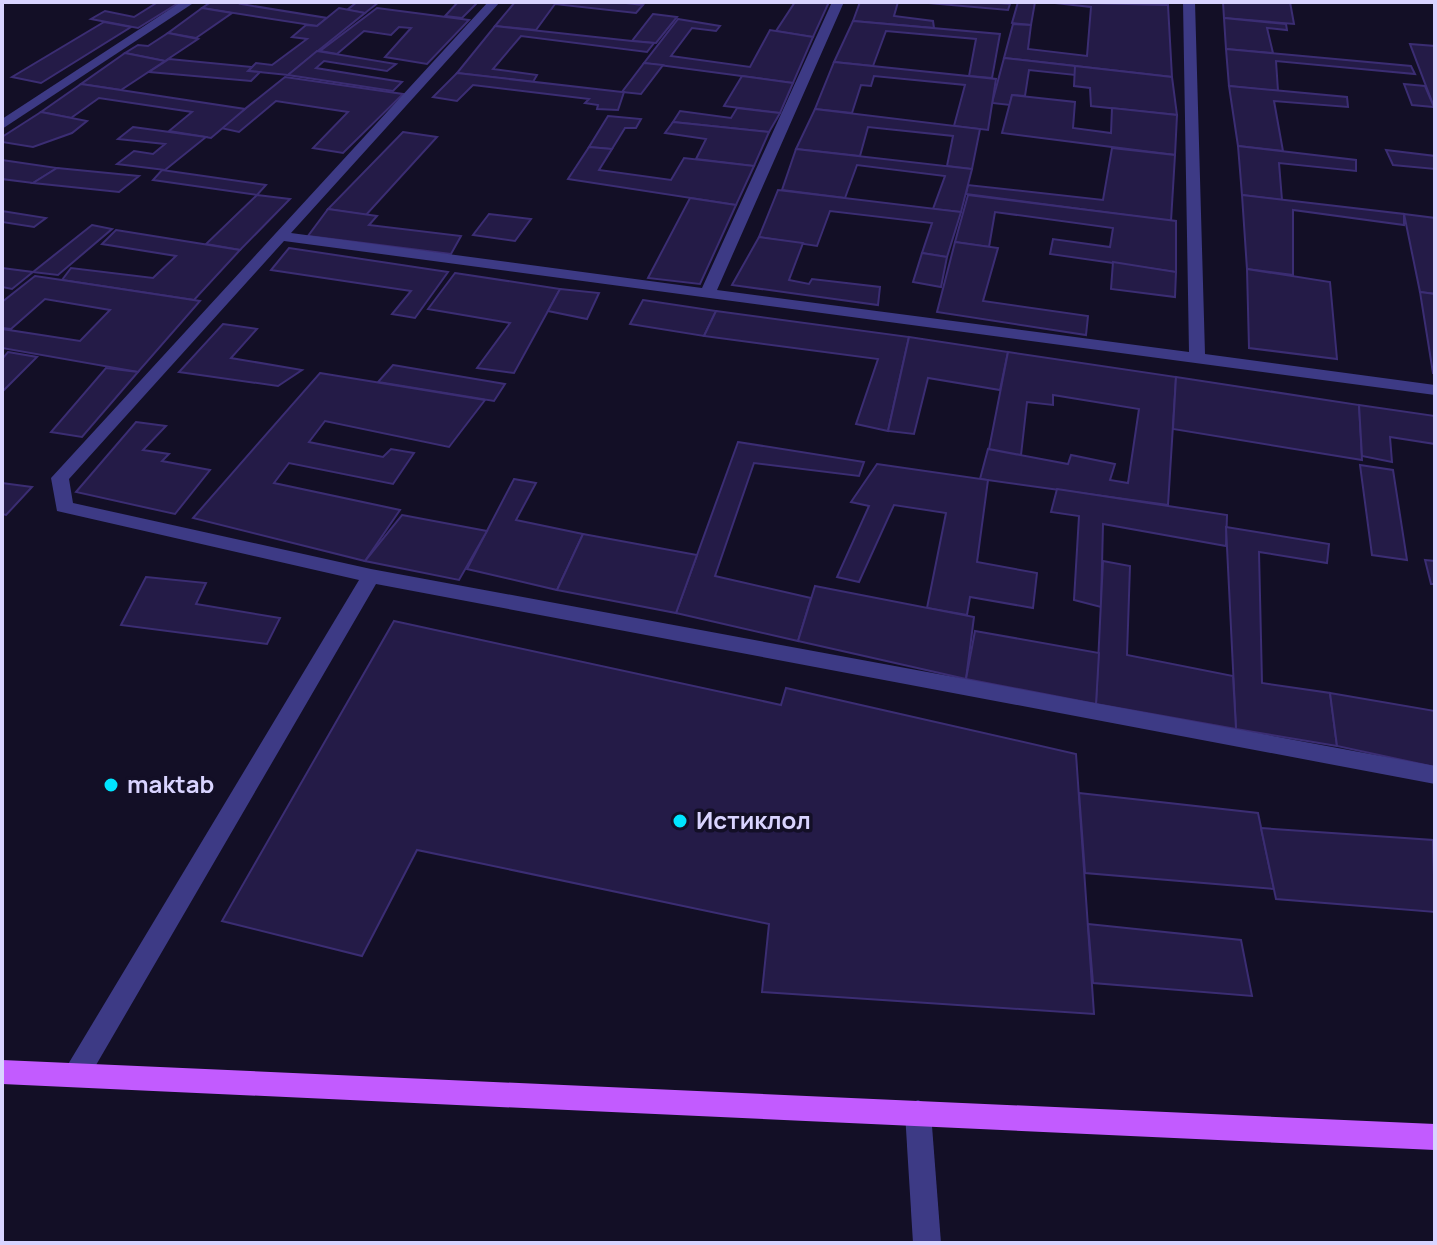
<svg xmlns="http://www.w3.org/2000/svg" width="1437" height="1245" font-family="Manrope,sans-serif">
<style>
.building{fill:#241b47;stroke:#3b2d73;stroke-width:2}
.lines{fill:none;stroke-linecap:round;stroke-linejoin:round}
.minor{fill:#3d3a85;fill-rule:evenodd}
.major{fill:#c25bff;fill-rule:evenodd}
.poi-dot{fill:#00e5ff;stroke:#130f26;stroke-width:3}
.labels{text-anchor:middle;stroke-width:7;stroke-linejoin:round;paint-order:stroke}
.poi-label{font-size:24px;font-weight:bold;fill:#d9d4ff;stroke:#130f26;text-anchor:start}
</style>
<rect width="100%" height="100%" fill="#130f26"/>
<g class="building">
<path d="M158 2H180L138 28 91 19 105 11 134 17Z"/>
<path d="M211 2H244L241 4 327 18 317 26 202 8Z"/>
<path d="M357 2H379L365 13 347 10Z"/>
<path d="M458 2H478L462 18 445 16Z"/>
<path d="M515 2H617L643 5 636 13 555 4 536 30 495 26Z"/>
<path d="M795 2H829L813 37 776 31Z"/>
<path d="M860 2H898L894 16 933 21 934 28 853 21Z"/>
<path d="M917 2H986L1010 4 1008 10Z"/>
<path d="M1018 2H1035L1031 25 1012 23Z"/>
<path d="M1046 2 1168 5 1172 77 1004 58 1013 24 1031 25 1028 49 1087 56 1091 7Z"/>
<path d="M1223 2H1290L1294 24 1224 18Z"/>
<path d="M202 8 232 13 196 38 168 33Z"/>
<path d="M339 8 365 13 288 75 248 71 256 63 272 65 307 39 292 37 306 25 317 26Z"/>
<path d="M377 8 469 20 427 64 385 57 411 28 399 27 391 35 364 31 337 54 320 51Z"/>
<path d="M653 14 677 17 656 43 632 41Z"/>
<path d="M1224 18 1286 24 1287 30 1267 28 1273 53 1226 49Z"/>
<path d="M678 19 720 26 716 31 692 28 671 56 750 67 770 30 813 37 793 83 644 63Z"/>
<path d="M853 21 1000 34 992 78 969 76 976 39 886 31 873 66 834 62Z"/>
<path d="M104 22 131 27 41 83 12 77Z"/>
<path d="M495 26 632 41 654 43 647 52 521 36 493 69 537 75 533 82 457 73Z"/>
<path d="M168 33 198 39 165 61 125 53 138 45 148 46Z"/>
<path d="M1410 44 1435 46V107H1434Z"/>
<path d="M1226 49 1411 66 1415 74 1276 61 1278 91 1229 86Z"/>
<path d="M317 51 396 64 387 71 324 61 316 68 402 82 393 91 288 75Z"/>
<path d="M125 53 165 61 121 90 81 84Z"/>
<path d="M1004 58 1075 66V75L1029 70 1025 96 1012 95 1010 105 992 103Z"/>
<path d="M169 59 252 67 248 71 260 72 251 81 149 72Z"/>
<path d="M834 62 996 79 988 130 954 126 965 85 874 76 871 86 861 85 852 113 815 109Z"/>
<path d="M644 63 663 65 641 94 622 92Z"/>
<path d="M1075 66 1172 77 1177 115 1091 106 1090 88 1074 86Z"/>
<path d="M457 73 622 92H624L618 110 597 109 598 105 585 103 589 99 473 85 457 101 433 97Z"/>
<path d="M742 76 793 83 780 113 724 106Z"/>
<path d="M285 77 403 94 343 153 313 148 348 112 276 101 239 132 221 128Z"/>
<path d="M81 84 245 109 211 138 169 131 192 112 99 98 71 118 41 112Z"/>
<path d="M1404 84 1425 86 1434 107 1412 105Z"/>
<path d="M1229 86 1347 97 1348 107 1274 101 1283 151 1238 146Z"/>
<path d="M1012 95 1075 102 1073 128 1111 133 1112 108 1177 115 1175 155 1002 133Z"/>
<path d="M737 108 780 113 769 132 673 122 680 111 731 118Z"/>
<path d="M815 109 980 129 972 169 947 166 953 136 868 127 860 156 796 149Z"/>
<path d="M41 112 87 121 72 133 33 147 2 142V137Z"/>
<path d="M608 116 641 119 636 128H625L612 149 589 147Z"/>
<path d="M673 122 769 132 754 166 696 159 706 139 665 133Z"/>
<path d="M133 127 206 137 165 170 117 164 134 151 153 154 165 144 118 139Z"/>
<path d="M403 132 437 137 366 215 328 209Z"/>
<path d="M1238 146 1356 160V171L1279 163 1282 200 1242 195Z"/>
<path d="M589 147 612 149 599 170 671 180 684 158 754 166 736 205 568 179Z"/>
<path d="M1112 148 1175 155 1171 221 966 194 968 185 1103 200Z"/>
<path d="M796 149 972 169 961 212 933 209 945 176 857 165 845 198 782 190Z"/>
<path d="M1386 150 1435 156V169L1393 165Z"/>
<path d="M2 160 57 168 33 183 2 179Z"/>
<path d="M57 168 139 176 119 192 33 183Z"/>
<path d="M162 170 266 185 257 195 153 180Z"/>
<path d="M778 190 961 212 947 257 922 253 932 223 830 211 817 246 759 237Z"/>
<path d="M257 195 290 199 240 250 206 244Z"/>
<path d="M968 195 1176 221V272L1050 254 1053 239 1110 247 1113 228 995 212 989 247 955 242Z"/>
<path d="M1242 195 1404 214V225L1293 210V275L1247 269Z"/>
<path d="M690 198 736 205 700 284 648 278Z"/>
<path d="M328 209 377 216 369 225 461 236 451 254 308 236Z"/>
<path d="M2 211 46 218 34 227 2 222Z"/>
<path d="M489 214 531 219 515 241 473 235Z"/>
<path d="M1404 214 1435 218V294L1420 292Z"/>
<path d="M92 225 112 229 58 275 33 272Z"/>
<path d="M116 230 240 250 194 300 62 280 71 268 153 278 176 256 102 244Z"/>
<path d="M759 237 803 243 789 280 809 284 812 279 880 287 878 305 732 285Z"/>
<path d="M955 242 998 248 983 301 1088 316 1086 335 937 312Z"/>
<path d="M289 248 448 272 415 318 392 314 411 291 271 270Z"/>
<path d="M922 253 947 257 941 287 913 282Z"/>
<path d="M1113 262 1176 272 1175 297 1111 289Z"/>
<path d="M2 268 33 272 12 289 2 287Z"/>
<path d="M1247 269 1330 282 1337 359 1249 348Z"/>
<path d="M455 273 560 289 514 373 477 368 510 323 428 309Z"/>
<path d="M35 276 62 280 200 301 138 372 2 348V329L80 341 110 310 45 299 11 329 2 328V302Z"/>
<path d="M560 289 599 293 587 319 548 311Z"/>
<path d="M1420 292 1435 294V373H1433Z"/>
<path d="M643 300 716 311 704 336 630 324Z"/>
<path d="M716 311 909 337 888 431 856 424 878 359 704 336Z"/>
<path d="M223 324 257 329 231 358 302 370 278 386 179 372Z"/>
<path d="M909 337 1008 352 1000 390 928 378 914 434 888 431Z"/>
<path d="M8 352 37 357 2 392V359Z"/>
<path d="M1008 352 1176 377 1168 505 980 479 988 449 1068 464 1071 455 1115 464 1110 480 1128 483 1139 409 1053 395V405L1027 402 1021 455 989 449Z"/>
<path d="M393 365 505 384 494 401 378 382Z"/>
<path d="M106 368 138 372 82 437 51 432Z"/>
<path d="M320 373 485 400 449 447 325 421 309 442 383 457 391 449 414 453 393 484 289 463 274 483 400 510 365 561 193 518Z"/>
<path d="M1176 377 1359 405 1362 460 1173 429Z"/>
<path d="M1359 405 1435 416V444L1390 437 1392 462 1362 456Z"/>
<path d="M136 422 166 426 143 450 169 454 162 461 210 470 175 514 76 492Z"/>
<path d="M738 442 864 462 859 476 754 463 715 576 811 598 798 641 676 613Z"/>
<path d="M877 464 988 480 977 562 1037 573 1033 608 970 597 967 615 927 608 946 513 894 505 859 582 837 577 869 506 851 502Z"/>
<path d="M1360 465 1393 470 1407 560 1372 555Z"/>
<path d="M514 479 536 483 516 520 583 534 557 590 467 569Z"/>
<path d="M2 483 32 487 6 515 2 514Z"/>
<path d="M1057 489 1227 515 1226 546 1103 524 1101 607 1074 600 1079 516 1051 512Z"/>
<path d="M402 515 487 531 459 580 365 561Z"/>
<path d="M1226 527 1329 544 1327 563 1259 552 1262 683 1330 693 1337 746 1236 729Z"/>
<path d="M583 534 697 555 676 613 557 590Z"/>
<path d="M1425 560 1435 561V584H1431Z"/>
<path d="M1103 561 1130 566 1127 655 1233 676 1236 729 1096 704Z"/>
<path d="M146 577 206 583 196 604 280 618 267 644 121 625Z"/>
<path d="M815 586 974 617 966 679 798 641Z"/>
<path d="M394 621 781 705 786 688 1076 754 1094 1014 762 992 769 924 417 850 362 956 222 921Z"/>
<path d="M975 631 1099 653 1096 704 966 679Z"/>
<path d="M1330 693 1435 711V767L1337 746Z"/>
<path d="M1079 793 1258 813 1274 889 1085 873Z"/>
<path d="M1261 828 1433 840 1435 912 1276 899Z"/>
<path d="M1088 924 1241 940 1252 996 1093 983Z"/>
</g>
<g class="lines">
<g class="minor">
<path d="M181 2H195L2 129V119Z"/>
<path d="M488 2H500L291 233 702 288 832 2H844L717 290 1189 352 1183 2H1195L1205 354 1435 385V395L284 241 69 479 73 503 371 569 1435 766V784L376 584 85 1084 76 1087 67 1084 63 1075 67 1066 359 580 57 511 51 478Z"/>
<path d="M918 1100 927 1104 931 1113 941 1243H913L905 1113 909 1104Z"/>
</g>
<path class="major" d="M2 1060 1435 1124V1150L2 1084Z"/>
</g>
<g class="poi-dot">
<circle cx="111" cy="785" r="8"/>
<circle cx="680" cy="821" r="8"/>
</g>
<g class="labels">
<g class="poi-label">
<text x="127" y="793">maktab</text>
<text x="696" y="829">Истиклол</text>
</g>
</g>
<rect width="1437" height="1245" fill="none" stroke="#d9d4ff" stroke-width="8"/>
</svg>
